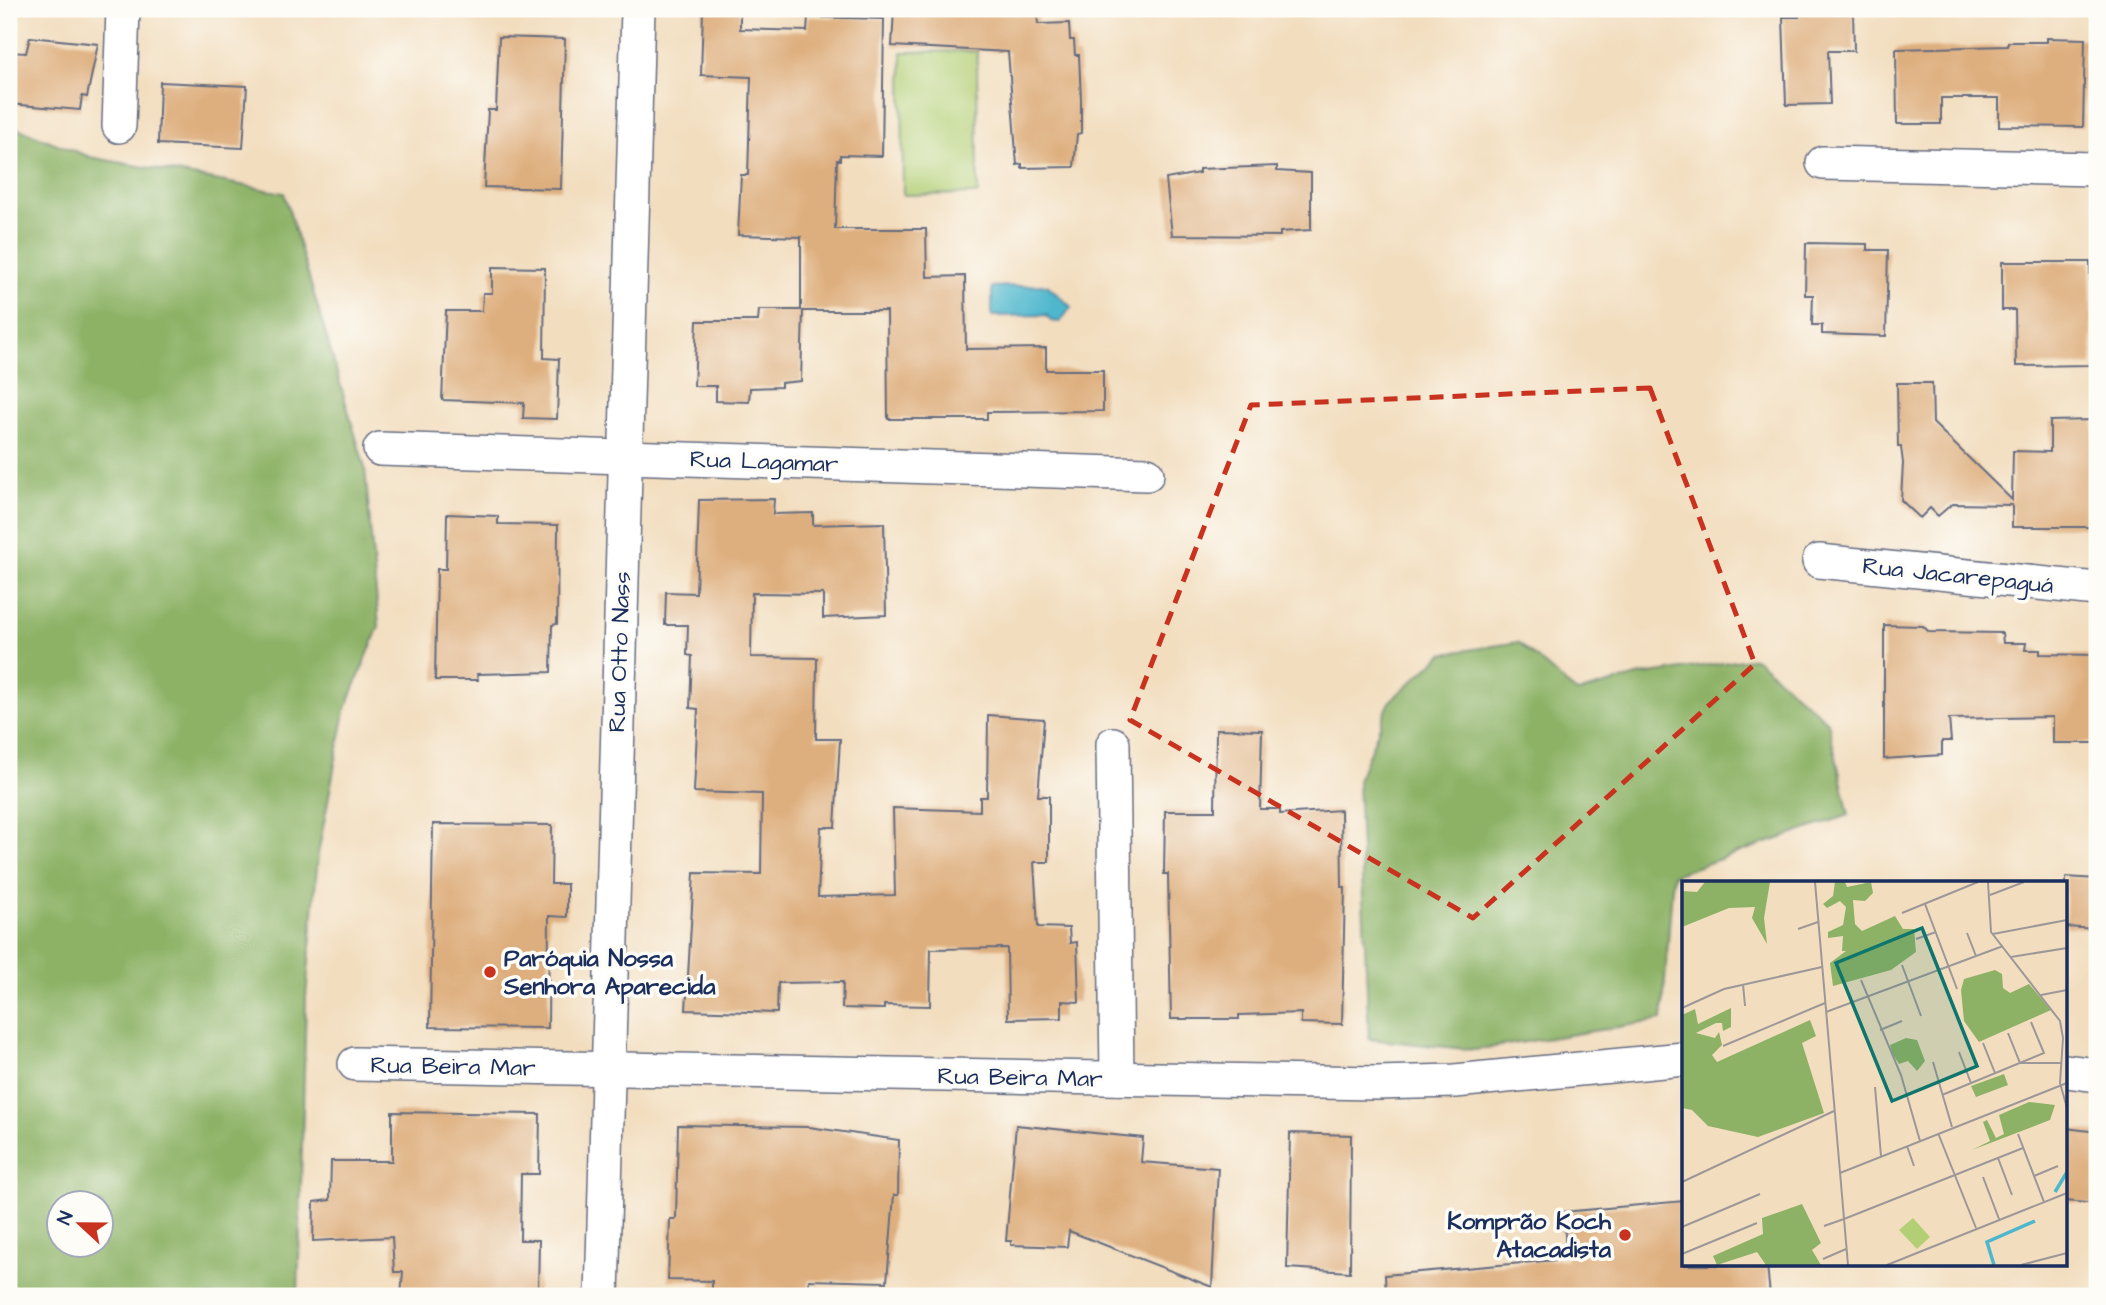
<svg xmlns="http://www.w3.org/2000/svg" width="2106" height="1305" font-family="'Architects Daughter',sans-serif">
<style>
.green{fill:#b2cf75;stroke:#667f6a;stroke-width:2}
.forest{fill:#8db266;stroke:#547062;stroke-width:2;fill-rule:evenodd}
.water{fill:#4fb7cd;stroke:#357396;stroke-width:2}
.building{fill:#deaf7e}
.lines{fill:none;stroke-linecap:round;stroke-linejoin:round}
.minor-casing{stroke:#666c80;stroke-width:36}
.minor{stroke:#fff;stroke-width:33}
.marked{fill:none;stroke:#c8321e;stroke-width:5;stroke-dasharray:14 9;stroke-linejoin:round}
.poi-dot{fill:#c8321e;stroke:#fdfcf7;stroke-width:2.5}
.labels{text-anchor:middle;stroke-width:7;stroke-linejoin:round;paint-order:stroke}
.street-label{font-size:24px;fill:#1b2f5e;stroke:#fdfcf7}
.poi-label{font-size:24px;font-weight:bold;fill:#1b2f5e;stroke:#fdfcf7;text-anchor:start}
.inset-river{fill:none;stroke:#4fb7cd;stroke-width:3.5}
.inset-road{fill:none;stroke:#9c9798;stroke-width:2}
.view{fill:#0f766e;fill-opacity:0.15;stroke:#0f766e;stroke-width:3.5}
.inset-edge{fill:none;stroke:#1b2f5e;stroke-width:3.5}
</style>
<rect width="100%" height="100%" fill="#fdfcf7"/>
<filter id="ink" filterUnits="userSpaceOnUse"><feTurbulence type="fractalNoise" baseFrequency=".0143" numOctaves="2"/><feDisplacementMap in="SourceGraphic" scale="14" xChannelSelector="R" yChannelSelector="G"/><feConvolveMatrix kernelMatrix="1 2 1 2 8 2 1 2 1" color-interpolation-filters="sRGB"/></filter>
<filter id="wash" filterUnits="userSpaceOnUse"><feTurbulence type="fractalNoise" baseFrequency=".00686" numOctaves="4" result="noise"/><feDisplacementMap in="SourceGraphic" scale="28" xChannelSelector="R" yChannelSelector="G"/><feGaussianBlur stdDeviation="1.57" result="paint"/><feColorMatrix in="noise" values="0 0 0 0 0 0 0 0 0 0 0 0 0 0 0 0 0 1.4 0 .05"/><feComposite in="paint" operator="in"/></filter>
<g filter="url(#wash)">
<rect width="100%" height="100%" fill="#f2ddbe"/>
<path class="green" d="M977 51 978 194 903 195 902 52Z"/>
<g class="forest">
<path d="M9 125 90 157 284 193 365 468 379 626 345 711 318 854 306 997 298 1296H9ZM60 1204H102V1246H60Z"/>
<path d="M1518 642 1577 693 1637 676 1755 658 1828 722 1849 815 1673 875 1662 1020 1475 1050 1369 1039 1358 781 1390 701 1443 654Z"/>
</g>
<path class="water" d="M1047 285 1071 307 1060 322 1051 321 1046 315 992 316V287Z"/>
<g id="blocks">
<g class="building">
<path d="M703 9H740V29L807 31 808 17 884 19 882 156 840 155V160H837L835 229H926L927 277 965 276 966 349 1046 348V370H1103V411L987 412V419H888L887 311H803L801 381 781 383V387L750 388 749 402 716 401V386H694L697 321H758L759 310H801V237L738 235 741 175H748L751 77 701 75Z"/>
<path d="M894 9H980V13L1037 12 1038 24 1069 23 1070 40H1074L1075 55H1079L1081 100V133L1077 134 1074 167 1022 168V164L1017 165 1008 52 892 46Z"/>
<path d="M1798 9H1853L1854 51H1828L1830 104 1786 105 1783 17H1799Z"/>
<path d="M30 37 98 44 87 97 82 96 80 110 9 104V52L26 53Z"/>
<path d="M499 37 565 39 561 189 484 187 488 110H496Z"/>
<path d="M2047 38 2085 39 2083 127 1999 126V98H1941V124H1897L1896 49 2008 46V42H2047Z"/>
<path d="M160 82 247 86 243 148 158 144Z"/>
<path d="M1277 166V171L1311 173V230L1280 232V236L1172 235 1166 179 1199 173V169Z"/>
<path d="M1806 243 1867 244V250H1888L1886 336 1822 334V325H1812L1813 295H1805Z"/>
<path d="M2002 262H2090L2092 365 2016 366 2015 310H2002Z"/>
<path d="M492 267 545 268 544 358 559 359 557 419 523 418 524 403 442 400 446 311H482L483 293H492Z"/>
<path d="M1897 383H1932L1933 423 2012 500 2013 451 2050 452V421L2094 420 2097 527H2012V505L1952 504 1938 516 1930 508 1920 518 1901 500 1903 463 1901 447H1898Z"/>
<path d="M774 499 773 514 813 513V525L884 523 886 615 823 618V594L752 593 751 657 817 658 816 739H840L835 827H821L818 897 895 895 893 808 980 811V797H987L988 715 1044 719 1038 796H1049V862H1034L1038 927 1069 928 1070 943 1077 942 1079 1002 1062 1001V1018L1008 1019 1007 948 931 949 930 1006 884 1005V1009L842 1008 843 982 778 983 777 1013 686 1010 694 873 761 874 762 794 694 792 698 709 690 708 692 656 687 655 688 625H665L666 592 696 593 699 500Z"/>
<path d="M447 514 498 516V524L558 525 557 624 552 625 551 672 477 674 478 680H435L437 569H446Z"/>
<path d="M1884 625 1923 626 1929 632 2002 633 2003 643H2026L2025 650H2040V654L2097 655V743H2053V717L1949 719 1951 741H1942V755L1884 759Z"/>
<path d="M1216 729 1262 730 1260 809H1280V814L1341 810 1342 887H1345L1342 1024 1301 1023V1013L1239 1015V1019H1171L1168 874H1164L1165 811H1215Z"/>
<path d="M433 824 552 825 551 884H567V917L549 916 548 1028 430 1027Z"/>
<path d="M2066 877 2097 879V929L2066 927Z"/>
<path d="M392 1112 540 1114 539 1174H521L520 1240H539L538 1296H401L403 1272H394L392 1237 313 1241 314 1202 330 1200 331 1161H392Z"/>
<path d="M678 1125 809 1127 899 1140 898 1195H894L887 1282 809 1280 808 1296H712V1281L668 1280 670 1219H676Z"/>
<path d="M1016 1125 1143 1138 1141 1162 1218 1168 1212 1287 1069 1231 1067 1247 1011 1245V1241H1006Z"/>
<path d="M2066 1128 2097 1132V1204L2066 1201Z"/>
<path d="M1290 1133 1351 1135 1350 1272 1287 1268Z"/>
<path d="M1684 1201V1265H1767L1770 1296H1386L1385 1275 1567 1259 1563 1212Z"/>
</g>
</g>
</g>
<g filter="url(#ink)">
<use href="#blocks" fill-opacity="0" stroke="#666c80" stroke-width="2"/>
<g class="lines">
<g class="minor-casing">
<g id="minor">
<path d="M119 126 123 9"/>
<path d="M1823 163 2097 169"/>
<path d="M380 449 1147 474"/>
<path d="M1819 561 2097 589"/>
<path d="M1113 744 1117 1078"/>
<path d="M355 1064 1376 1083 1455 1081 1684 1059"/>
<path d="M2066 1071 2097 1075"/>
<path d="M602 1296 638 9"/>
</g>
</g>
<use href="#minor" class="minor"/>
</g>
</g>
<path class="marked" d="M1650 388 1755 664 1473 918 1130 720 1251 405Z"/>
<g class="poi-dot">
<circle cx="490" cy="972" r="7"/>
<circle cx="1625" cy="1235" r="7"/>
</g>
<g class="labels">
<g class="street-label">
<text transform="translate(764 461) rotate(2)" y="8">Rua Lagamar</text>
<text transform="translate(1958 575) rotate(6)" y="8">Rua Jacarepaguá</text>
<text transform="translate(619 652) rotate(-88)" y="8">Rua Otto Nass</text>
<text transform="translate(453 1066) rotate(1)" y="8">Rua Beira Mar</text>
<text transform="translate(1020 1077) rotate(1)" y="8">Rua Beira Mar</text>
</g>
<g class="poi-label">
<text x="504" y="966">Paróquia Nossa<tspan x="504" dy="28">Senhora Aparecida</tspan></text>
<text x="1611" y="1229" text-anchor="end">Komprão Koch<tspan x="1611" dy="28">Atacadista</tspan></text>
</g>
</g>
<g transform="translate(1682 881)">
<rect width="385" height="385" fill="#f2ddbe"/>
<path d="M231 337 248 356 235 368 217 349Z" fill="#b2cf75"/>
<path d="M23 1H88L82 37 85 63 70 37 73 26 47 27 0 46V10L15 11ZM153 1H163L165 6 189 1 191 12 183 20 171 19 173 43 180 50 213 35 221 48H232L234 71 209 89 151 105 148 82 164 70H160L161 55 146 57V51L161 44 164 26 158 20 145 27 141 23 151 15ZM313 89 320 93 321 107 328 112 347 103 369 129 297 161 282 140 279 109 282 98ZM49 127V146L41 150 40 142H34L14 152 33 157 37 151 40 164 30 174 35 181 128 139 134 155 120 162 142 232 76 256 26 245 10 229 0 227V134L13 128 16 143ZM224 157 235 159 243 180 235 190 226 180 217 183 210 172 208 164ZM322 193 326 204 294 216 289 205ZM347 221 373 224 368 239 290 269 308 260 301 241 305 239 314 257 322 253 317 234ZM120 323 139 362 130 369 139 384H84L75 371 35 384 31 375 81 353 80 337Z" fill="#8db266"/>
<path class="inset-river" d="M373 311 385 291M312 384 305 361 353 340"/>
<path class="inset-road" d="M133 1 166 384M306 1 309 51 378 140 381 157 378 202 385 227M308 14 342 1M243 23 275 108M220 32 296 1M116 48 136 41M285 52 294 75M311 53 385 39M234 58 254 51M329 76 385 67M220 84 239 135M179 99 219 194 238 260M61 103 63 125M359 114 385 109M0 127 42 108 140 86M144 131 321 65M198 149 220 140M326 152 338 182H379M301 162 313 192M41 165 143 122M277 171 289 202M251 181 270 246M193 206 199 275M260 214 362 172 349 141M256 252 294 347M336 253 362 321M225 265 232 285M316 277 330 314M158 292 385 202M352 295 376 285M301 296 317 338M0 301 152 230M162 338 341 267M142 345 162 338M0 346 78 313M0 373 75 342M141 378 164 368M205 384 385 312M339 384 385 372"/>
<path class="view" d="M240 47 295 185 210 220 154 82Z"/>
<rect width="385" height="385" class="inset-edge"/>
</g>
<rect width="2106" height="1305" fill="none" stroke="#fdfcf7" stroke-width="35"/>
<g transform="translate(80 1224) rotate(292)"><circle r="33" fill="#fdfcf7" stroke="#a3aaba" stroke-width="2"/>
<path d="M0-5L12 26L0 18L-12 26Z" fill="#c8321e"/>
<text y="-10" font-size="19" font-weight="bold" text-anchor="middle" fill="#1b2f5e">N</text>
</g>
</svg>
